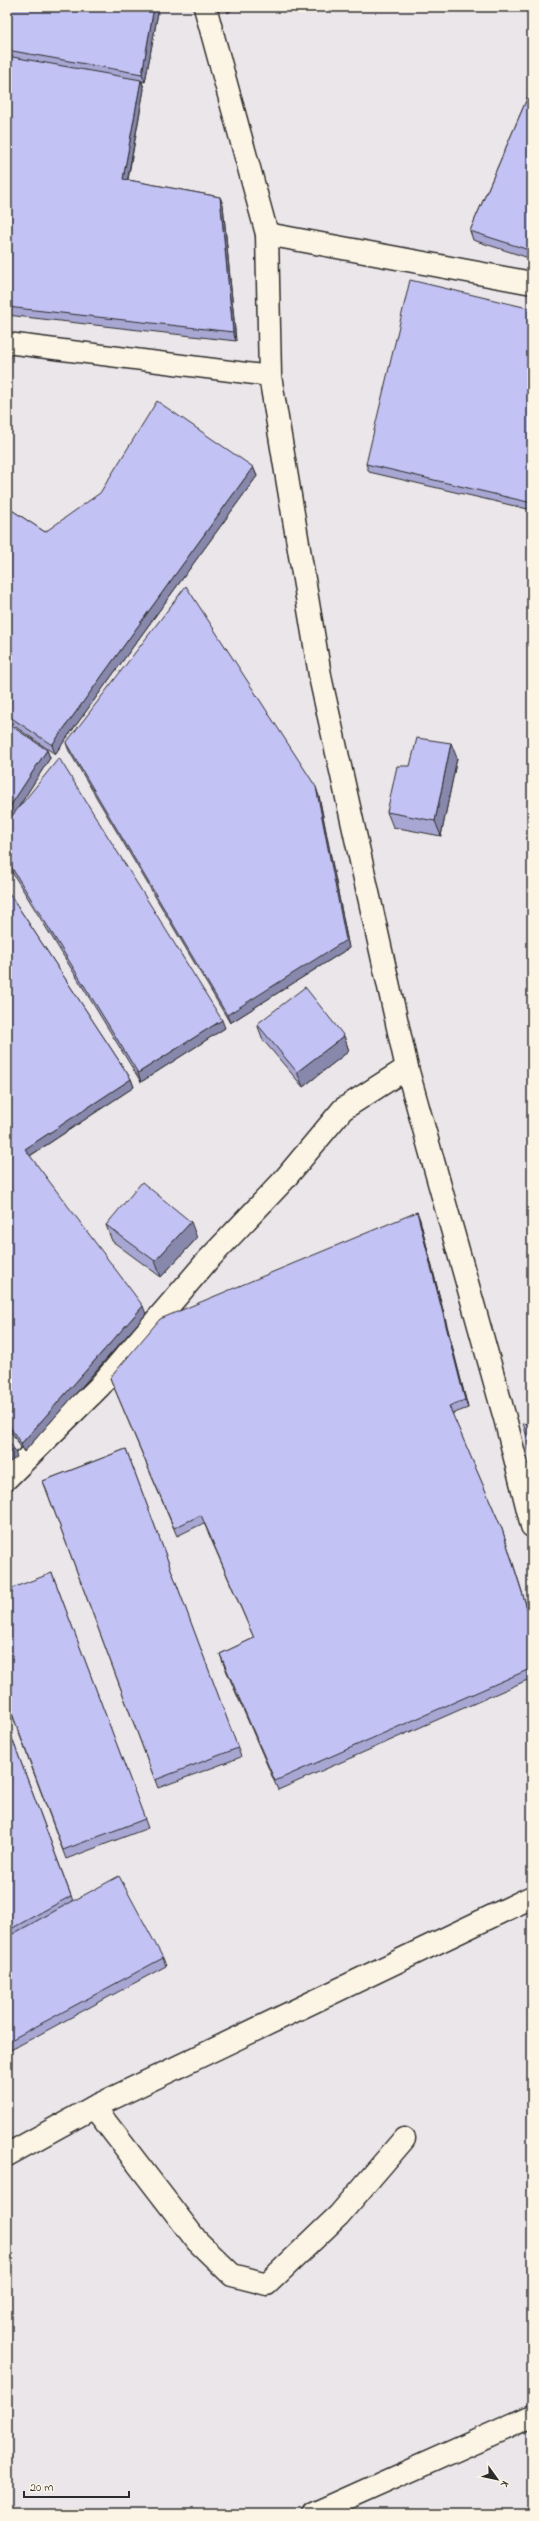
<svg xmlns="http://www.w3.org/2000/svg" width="539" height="2521" font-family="'Indie Flower',sans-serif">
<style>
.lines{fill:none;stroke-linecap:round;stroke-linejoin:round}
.service-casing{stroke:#2b2b2b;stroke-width:23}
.minor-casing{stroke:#2b2b2b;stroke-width:25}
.tertiary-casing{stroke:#2b2b2b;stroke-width:25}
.service{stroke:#fcf5e5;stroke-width:20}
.minor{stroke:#fcf5e5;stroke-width:22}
.tertiary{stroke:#fcf5e5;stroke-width:22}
.wall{fill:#a8a7d3;stroke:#2b2b2b}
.shaded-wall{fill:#8888ac;stroke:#2b2b2b}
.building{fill:#c3c2f5;stroke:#2b2b2b}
</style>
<rect width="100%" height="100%" fill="#ebe6ea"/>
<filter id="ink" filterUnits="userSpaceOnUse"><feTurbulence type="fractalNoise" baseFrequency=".025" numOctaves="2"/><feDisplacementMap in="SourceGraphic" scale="8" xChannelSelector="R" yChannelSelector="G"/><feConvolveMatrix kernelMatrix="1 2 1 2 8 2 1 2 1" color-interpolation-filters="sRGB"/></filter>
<g filter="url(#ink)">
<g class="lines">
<g class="service-casing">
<path id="service" d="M7 343 270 376"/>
</g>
<g class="minor-casing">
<g id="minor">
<path d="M205 7 267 234 270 376 321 681 407 1068 506 1422 532 1526"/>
<path d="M267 234 532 283"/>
<path d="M7 1478 99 1387 207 1261 283 1181 343 1109 407 1068"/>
<path d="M94 2107 197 2241 232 2275 267 2284 339 2215 404 2139"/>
<path d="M313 2514 532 2416"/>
</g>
</g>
<g class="tertiary-casing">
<path id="tertiary" d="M7 2155 94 2107 532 1897"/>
</g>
<use href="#service" class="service"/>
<use href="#minor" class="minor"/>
<use href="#tertiary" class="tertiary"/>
</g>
<g class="wall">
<path d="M7 7H159L145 82 142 81 144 89 128 180 220 197 223 205 236 341 7 315Z"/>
<path d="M532 87V259L473 240 470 231Z"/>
<path d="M532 309V510L369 472 366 464Z"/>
<path d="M253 467 257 476 55 754 7 721V507L45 532Z"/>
<path d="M7 723 47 750 50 758 15 812 225 1028 141 1082 7 864Z"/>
<path d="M66 743 319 796 349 948 230 1023 69 751Z"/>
<path d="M457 758 441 836 393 827 387 812 410 766Z"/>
<path d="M7 890 131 1079 134 1087 30 1156 146 1314 24 1452 7 1426Z"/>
<path d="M257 1024 344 1036 349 1051 303 1087 263 1040Z"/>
<path d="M417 1212 420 1220 468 1408 452 1414 502 1529 532 1623V1678L278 1790 223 1663 220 1654 254 1638 204 1523 177 1536 110 1378Z"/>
<path d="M106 1225 197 1238 161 1277 112 1241Z"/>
<path d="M126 1449 241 1757 158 1788 43 1481Z"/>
<path d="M52 1573 148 1828 66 1859 7 1701Z"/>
<path d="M7 1725 73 1901 163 1958 166 1966 7 2052Z"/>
</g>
<g class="shaded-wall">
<path d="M154 7H159L145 82 142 74Z"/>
<path d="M225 7H236L228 13Z"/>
<path d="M141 80 144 89 126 188 123 179Z"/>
<path d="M220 197 223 205 236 341 233 332Z"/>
<path d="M253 467 257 476 55 754 52 745Z"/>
<path d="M451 743 457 758 441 836 435 821Z"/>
<path d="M47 750 50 758 7 825V811Z"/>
<path d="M316 787 319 796 349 948 230 1023 227 1015Z"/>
<path d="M222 1020 225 1028 141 1082 138 1073Z"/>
<path d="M344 1036 349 1051 303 1087 297 1072Z"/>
<path d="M131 1079 134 1087 28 1157 25 1149Z"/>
<path d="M417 1212 420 1220 468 1408 465 1400Z"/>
<path d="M191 1222 197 1238 161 1277 155 1261Z"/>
<path d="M143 1306 146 1314 24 1452 21 1444Z"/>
<path d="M14 1449 17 1457 7 1464V1453Z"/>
</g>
<g class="building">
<path d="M7 7H154L142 74 7 50Z"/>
<path d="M7 56 141 80 123 179 220 197 233 332 7 307Z"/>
<path d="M532 87V251L470 231Z"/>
<path d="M410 280 532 309V503L366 464Z"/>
<path d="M157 401 253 467 52 745 7 715V507L45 532 100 493Z"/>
<path d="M186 586 316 787 346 940 227 1015 66 743Z"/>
<path d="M7 723 47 750 7 811Z"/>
<path d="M417 738 451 743 435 821 387 812 397 766H410Z"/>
<path d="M59 758 222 1020 138 1073 7 860V822Z"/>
<path d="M7 890 131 1079 25 1149 143 1306 21 1444 7 1422Z"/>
<path d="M305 987 344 1036 297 1072 257 1024Z"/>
<path d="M142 1182 191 1222 155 1261 106 1225Z"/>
<path d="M417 1212 465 1400 449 1406 502 1529 532 1624V1668L275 1781 220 1654 254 1638 201 1515 174 1528 110 1378 160 1319Z"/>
<path d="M523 1423 532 1425V1456Z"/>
<path d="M7 1439 14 1449 7 1453Z"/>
<path d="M126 1449 238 1748 155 1780 43 1481Z"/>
<path d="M52 1573 145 1819 63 1850 7 1700V1590Z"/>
<path d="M7 1725 71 1896 7 1931Z"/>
<path d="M119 1876 163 1958 7 2042V1937Z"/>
</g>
</g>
<rect width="539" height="2521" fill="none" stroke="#fcf5e5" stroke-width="24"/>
<rect x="12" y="12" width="515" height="2497" fill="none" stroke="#2b2b2b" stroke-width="1.5" filter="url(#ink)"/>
<g transform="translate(497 2479) rotate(123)" stroke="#fcf5e5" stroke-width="3" paint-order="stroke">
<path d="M0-3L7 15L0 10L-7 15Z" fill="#2b2b2b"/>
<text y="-6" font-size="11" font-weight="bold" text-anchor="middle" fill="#2b2b2b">K</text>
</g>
<path d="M24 2491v6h105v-6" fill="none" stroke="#2b2b2b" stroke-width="2"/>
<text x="30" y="2491" font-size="12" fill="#2b2b2b" stroke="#fcf5e5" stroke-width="3" paint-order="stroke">20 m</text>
</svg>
